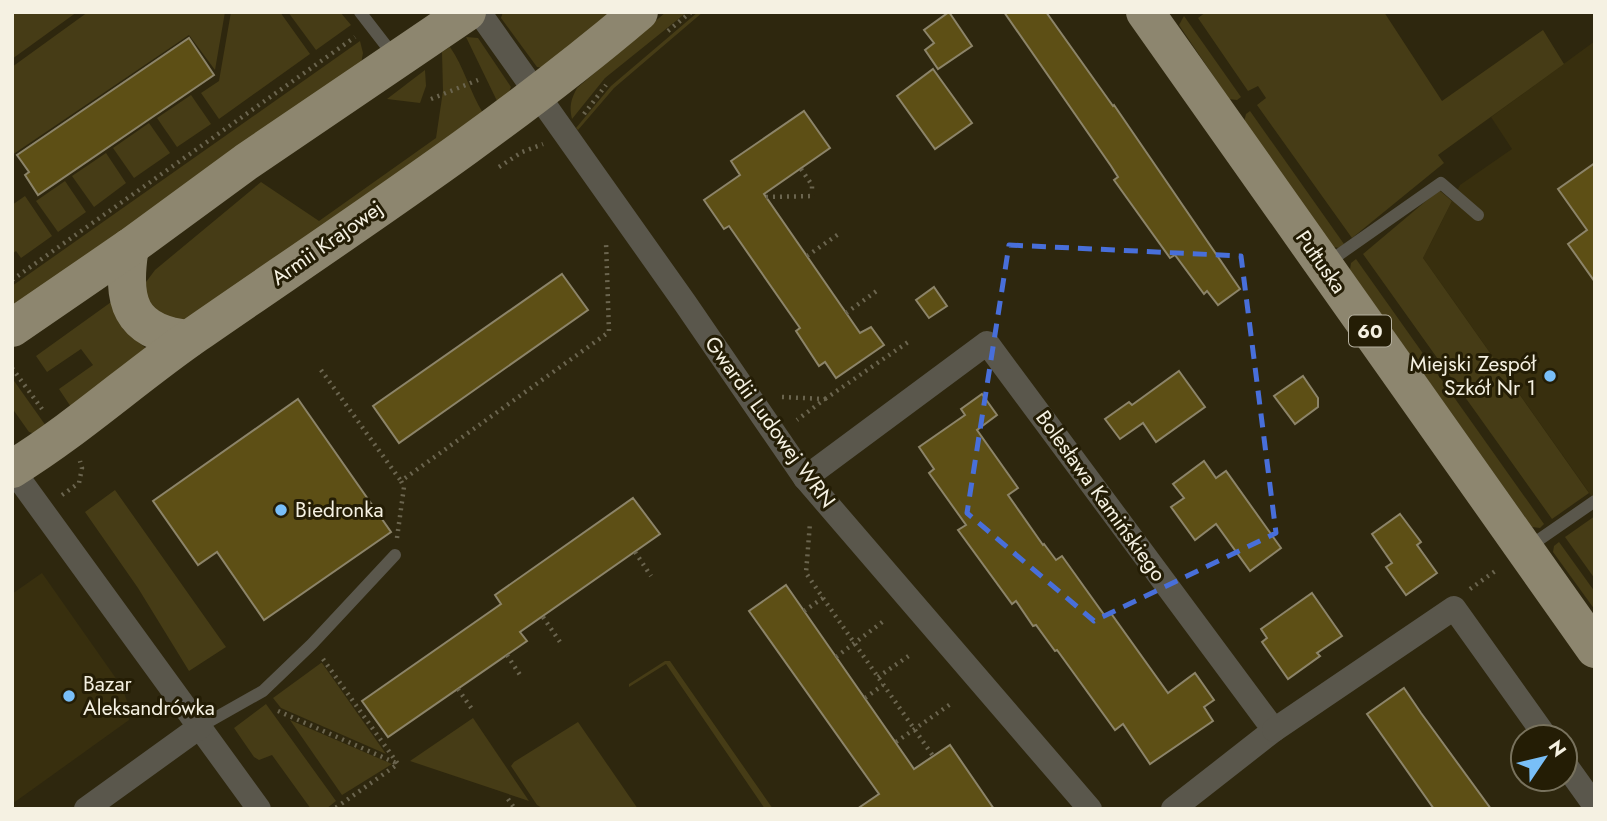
<svg xmlns="http://www.w3.org/2000/svg" width="1607" height="821" font-family="Jost,sans-serif">
<style>
.built{fill:#382f0e}
.green{fill:#463c16}
.building{fill:#5d4f15;stroke:#8c8469;stroke-width:2}
.lines{fill:none;stroke-linecap:round;stroke-linejoin:round}
.path{stroke:#6b654f;stroke-width:4.5;stroke-dasharray:2 5;stroke-linecap:butt}
.service{stroke:#5a574c;stroke-width:12}
.minor{stroke:#5a574c;stroke-width:24}
.primary{stroke:#8d866f;stroke-width:38}
.marked{fill:none;stroke:#486fda;stroke-width:5;stroke-dasharray:14 9;stroke-linejoin:round}
.poi-dot{fill:#79bff8;stroke:#241d05;stroke-width:2.5}
.labels{text-anchor:middle;stroke-width:6;stroke-linejoin:round;paint-order:stroke}
.shield{fill:#241d05;stroke:#b6b1a0;stroke-width:2}
.shield-label{font-size:19px;font-weight:bold;fill:#f5f1e2}
.street-label{font-size:21px;fill:#f5f1e2;stroke:#241d05}
.poi-label{font-size:21px;fill:#f5f1e2;stroke:#241d05;text-anchor:start}
</style>
<rect width="100%" height="100%" fill="#2e270e"/>
<g class="built">
<path d="M1595 41V501L1423 258 1460 185 1512 149 1491 117Z"/>
<path d="M42 573 122 687 128 704 129 720 12 804V594Z"/>
</g>
<g class="green">
<path d="M12 12H77L12 59Z"/>
<path d="M88 12H225L215 70 189 35 12 155V67Z"/>
<path d="M231 12H280L310 54 219 119 201 93 219 81Z"/>
<path d="M288 12H340L351 25 316 50Z"/>
<path d="M503 12H614L546 68 537 67 501 18Z"/>
<path d="M666 12H687L605 78 572 119C569 106 571 99 577 88Z"/>
<path d="M698 12H703L614 88 578 130 576 128 611 86Z"/>
<path d="M1206 12H1384L1442 101 1543 30 1564 64 1438 155 1444 163 1352 238 1257 105 1266 98 1258 86 1248 91 1198 18Z"/>
<path d="M1184 16 1241 97 1237 100 1229 99 1179 25Z"/>
<path d="M466 37 478 38 511 87 508 95 498 103Z"/>
<path d="M360 41 363 53 361 64 12 313V286Z"/>
<path d="M450 47C464 67 470 92 483 113L193 318 175 324 161 320 144 296 146 282 155 270 261 182 319 221 436 138 443 91 442 52Z"/>
<path d="M425 70 426 86 420 103 387 99Z"/>
<path d="M191 95 211 124 177 147 157 118Z"/>
<path d="M1250 111 1344 244 1340 248 1333 247 1244 122 1246 114Z"/>
<path d="M149 123 170 153 134 178 113 148Z"/>
<path d="M106 153 126 183 94 207 72 176Z"/>
<path d="M65 181 86 212 58 232 36 201Z"/>
<path d="M1439 190 1452 201 1423 258 1589 493 1552 519 1363 254Z"/>
<path d="M25 196 52 236 21 258 16 251 12 254V205Z"/>
<path d="M1356 259 1544 524 1540 528 1532 527 1350 270 1351 263Z"/>
<path d="M114 300 123 329 148 350 71 407 59 389 93 365 81 349 47 372 36 356Z"/>
<path d="M12 378 46 426 35 434 29 432 12 408Z"/>
<path d="M115 490 226 647 189 671 138 588 85 512Z"/>
<path d="M1595 516V579L1565 537Z"/>
<path d="M1559 542 1595 592V610L1553 552 1554 546Z"/>
<path d="M665 661H670L773 809H765L666 664 629 687V684Z"/>
<path d="M321 663H322L386 754 281 708 273 698Z"/>
<path d="M266 704 336 801 326 809H311L272 755 259 760 254 757 234 728Z"/>
<path d="M473 718 529 801 410 761Z"/>
<path d="M290 720 392 764 342 795Z"/>
<path d="M578 722 638 809H544L537 805 511 766 514 762Z"/>
</g>
<g class="building">
<path d="M949 12 972 46 938 69 925 50 934 43 924 30Z"/>
<path d="M1004 12H1046L1113 106 1114 105 1240 289 1218 305 1207 291 1204 294 1175 255 1170 258 1114 180 1118 177 1111 166Z"/>
<path d="M189 38 214 75 38 195 25 175 29 172 17 155Z"/>
<path d="M933 69 972 123 935 149 897 96Z"/>
<path d="M804 111 830 148 764 194 860 333 871 327 884 345 836 378 825 362 819 366 796 331 800 328 729 226 724 229 704 200 740 175 731 161Z"/>
<path d="M1595 163V282L1568 244 1587 230 1558 189Z"/>
<path d="M562 274 588 310 399 443 373 406Z"/>
<path d="M934 287 947 306 929 318 916 300Z"/>
<path d="M1179 371 1205 407 1156 442 1143 423 1120 439 1105 419 1129 402 1132 405Z"/>
<path d="M1303 376 1318 398V407L1295 424 1274 396Z"/>
<path d="M982 394 997 415 977 430 1018 488 1008 495 1043 545 1044 544 1056 560 1062 556 1105 616 1110 612 1168 693 1195 673 1214 700 1204 707 1213 721 1150 764 1123 724 1115 730 1057 650 1055 651 1036 625 1033 626 1016 601 1012 604 958 530 966 525 929 473 934 469 919 447 965 415 961 409Z"/>
<path d="M298 399 391 532 264 620 217 552 198 565 153 501Z"/>
<path d="M1204 461 1216 478 1226 471 1281 548 1250 571 1216 524 1195 540 1171 507 1184 498 1173 484Z"/>
<path d="M633 498 660 534 520 632 527 641 388 737 362 701 501 604 495 595Z"/>
<path d="M1400 514 1421 542 1417 545 1437 573 1406 595 1386 567 1392 563 1372 534Z"/>
<path d="M786 585 914 769 950 745 994 809H857L879 794 749 611Z"/>
<path d="M1312 593 1342 636 1317 653 1320 656 1288 679 1262 642 1267 638 1261 629Z"/>
<path d="M1404 688 1421 713 1491 809H1434L1367 714Z"/>
</g>
<g class="lines">
<g class="path">
<path d="M668 31 691 12"/>
<path d="M431 99 478 80"/>
<path d="M584 114 606 85"/>
<path d="M499 167 522 152 543 144"/>
<path d="M801 169 812 185V191"/>
<path d="M766 197 815 196"/>
<path d="M807 256 840 233"/>
<path d="M12 280 355 37"/>
<path d="M846 313 878 290"/>
<path d="M12 368 42 409"/>
<path d="M321 370 401 481"/>
<path d="M782 397 825 399 797 420"/>
<path d="M825 399 911 340"/>
<path d="M62 495 79 483 82 468 80 461"/>
<path d="M397 538 404 487 401 481 609 332 606 242"/>
<path d="M635 552 651 576"/>
<path d="M1470 589 1498 569"/>
<path d="M823 598 933 756"/>
<path d="M804 611 823 598 806 573 810 523"/>
<path d="M543 617 560 642"/>
<path d="M507 655 522 678"/>
<path d="M836 657 885 620"/>
<path d="M323 659 398 764 334 809"/>
<path d="M878 677 910 655"/>
<path d="M458 689 474 712"/>
<path d="M865 698 883 685"/>
<path d="M278 711 396 763"/>
<path d="M896 742 952 703"/>
<path d="M508 799 515 809"/>
</g>
<g class="service">
<path d="M360 12 394 56"/>
<path d="M1327 263 1441 183 1478 215"/>
<path d="M1527 548 1595 501"/>
<path d="M201 726 263 691 312 644 395 555"/>
</g>
<g class="minor">
<path d="M479 12 685 303 805 478 1090 809"/>
<path d="M12 469 259 809"/>
<path d="M805 478 987 343 1274 730 1173 809"/>
<path d="M1274 730 1454 608 1546 737"/>
<path d="M1565 764 1595 806"/>
<path d="M86 809 201 726"/>
</g>
<g class="primary">
<path d="M1145 12 1595 649"/>
<path d="M130 247C121 301 129 332 188 339"/>
<path d="M12 328 130 247 246 162 467 12"/>
<path d="M12 469C77 429 134 377 196 334 346 230 500 130 639 12"/>
</g>
</g>
<path class="marked" d="M1009 245 1241 256 1276 533 1094 621 967 513Z"/>
<g class="poi-dot">
<circle cx="1550" cy="376" r="7"/>
<circle cx="281" cy="510" r="7"/>
<circle cx="69" cy="696" r="7"/>
</g>
<g class="labels">
<rect class="shield" x="1349" y="315.5" width="42" height="31" rx="5"/>
<g class="shield-label">
<text x="1370" y="338">60</text>
</g>
<g class="street-label">
<text transform="translate(327 243) rotate(-35)" y="7">Armii Krajowej</text>
<text transform="translate(1321 262) rotate(55)" y="7">Pułtuska</text>
<text transform="translate(770 422) rotate(54)" y="7">Gwardii Ludowej WRN</text>
<text transform="translate(1101 496) rotate(54)" y="7">Bolesława Kamińskiego</text>
</g>
<g class="poi-label">
<text x="1536" y="371" text-anchor="end">Miejski Zespół<tspan x="1536" dy="24">Szkół Nr 1</tspan></text>
<text x="295" y="517">Biedronka</text>
<text x="83" y="691">Bazar<tspan x="83" dy="24">Aleksandrówka</tspan></text>
</g>
</g>
<rect width="1607" height="821" fill="none" stroke="#f5f1e2" stroke-width="28"/>
<g transform="translate(1544 758) rotate(55)"><circle r="33" fill="#241d05" stroke="#78725d" stroke-width="2"/>
<path d="M0-5L12 26L0 18L-12 26Z" fill="#79bff8"/>
<text y="-10" font-size="19" font-weight="bold" text-anchor="middle" fill="#f5f1e2">N</text>
</g>
</svg>
